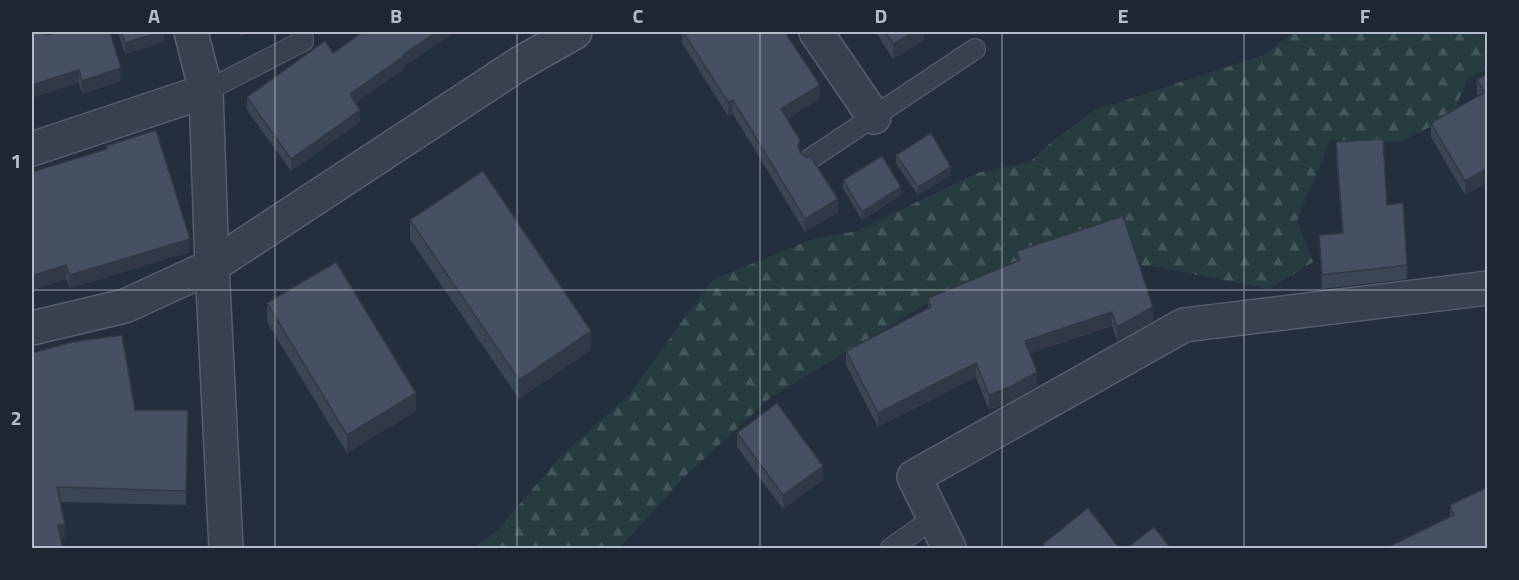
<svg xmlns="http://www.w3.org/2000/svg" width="1519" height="580" font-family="'Titillium Web',sans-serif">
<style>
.forest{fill:url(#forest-firs)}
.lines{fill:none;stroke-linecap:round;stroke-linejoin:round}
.service-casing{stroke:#565f6c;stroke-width:22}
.minor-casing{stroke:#565f6c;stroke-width:36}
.service{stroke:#38414e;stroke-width:20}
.minor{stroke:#38414e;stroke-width:33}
.wall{fill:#3b4654}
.shaded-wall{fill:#303945}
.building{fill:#455162;stroke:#303945;stroke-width:1.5}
.grid{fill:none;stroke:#b4bcc9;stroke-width:1.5;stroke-opacity:0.55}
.neatline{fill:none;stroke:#b4bcc9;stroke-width:2}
.grid-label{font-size:20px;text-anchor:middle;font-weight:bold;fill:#b4bcc9}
</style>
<defs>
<pattern id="forest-firs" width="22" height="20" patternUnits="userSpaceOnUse" patternTransform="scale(1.5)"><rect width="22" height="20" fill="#263c3f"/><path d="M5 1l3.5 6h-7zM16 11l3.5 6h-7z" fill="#435659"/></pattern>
</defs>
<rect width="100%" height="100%" fill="#242f3e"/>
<path class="forest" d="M1294 32H1487V69L1468 78 1452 116 1400 142 1331 140 1297 220 1313 262 1270 289 1151 266 1037 259 948 291 771 397 683 478 620 548H474L497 531 559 458 629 395 712 280 812 239 857 231 977 173 1030 162 1048 145 1095 110 1264 55Z"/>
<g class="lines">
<g class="service-casing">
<g id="service">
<path d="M206 91 303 41 302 32"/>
<path d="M810 159 975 49"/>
<path d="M891 548 934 518"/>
</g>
</g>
<g class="minor-casing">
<g id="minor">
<path d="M191 32 206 91 212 266 226 548"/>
<path d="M816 32 874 117"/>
<path d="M32 149 206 91"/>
<path d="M32 328 125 306 212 266 519 64 575 32"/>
<path d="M949 548 914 477 1184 325 1488 288"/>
</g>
</g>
<use href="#service" class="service"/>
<use href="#minor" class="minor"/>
</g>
<g class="wall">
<path d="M118 32H164V42L125 54Z"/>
<path d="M363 32H454L404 66V69L355 103 360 122 291 171 247 110V97L333 53Z"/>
<path d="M680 32H785L820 98 787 119 800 152 838 212 805 232 733 114 728 116 682 43V34Z"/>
<path d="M876 32H924V40L893 59Z"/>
<path d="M46 35 121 81 82 94 79 83Z"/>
<path d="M1488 73V182L1465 195 1431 137V123L1478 96 1477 94V80Z"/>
<path d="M1336 142 1387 205 1407 265V279L1322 289 1319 235 1342 233 1336 157Z"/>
<path d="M106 146 190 252 70 288 66 279 32 290V172L106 149Z"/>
<path d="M896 155 951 175 918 195 896 163Z"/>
<path d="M843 180 901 195 862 220 843 188Z"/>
<path d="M410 220 591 350 519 399 410 239Z"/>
<path d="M1017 251 1153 321 1117 341 1112 326 1030 353 1037 386 1012 401 989 410 976 377 878 427 846 365V351L928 309V298L1017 261Z"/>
<path d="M267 303 416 411 347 453 267 322Z"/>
<path d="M32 353 135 410H188L186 505 60 502 65 538 61 539Z"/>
<path d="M737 433 823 480 783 509 737 447Z"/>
<path d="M1450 505 1488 549 1450 517Z"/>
</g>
<g class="shaded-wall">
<path d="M160 32H164V42L125 54V43Z"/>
<path d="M240 32H260L240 36Z"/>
<path d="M436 32H454L404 66V69L350 107V94L403 55Z"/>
<path d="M914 32H924V40L893 59V44Z"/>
<path d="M121 68V81L82 94V81Z"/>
<path d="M79 70V83L32 98V85Z"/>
<path d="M820 85V98L781 123V109Z"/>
<path d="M733 100V114L728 116V102Z"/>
<path d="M360 110V122L291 171V159Z"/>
<path d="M951 167V175L918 195V187Z"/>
<path d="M1488 168V182L1465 195V181Z"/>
<path d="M901 187V195L862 220V212Z"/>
<path d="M838 199V212L805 232V219Z"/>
<path d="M190 239V252L70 288V275Z"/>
<path d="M66 265V279L32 290V276Z"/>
<path d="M1153 307V321L1117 341V327Z"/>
<path d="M1112 312V326L1025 355V341Z"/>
<path d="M591 331V350L519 399V380Z"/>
<path d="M976 363V377L878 427V413Z"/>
<path d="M1037 372V386L1012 401 989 410V395Z"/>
<path d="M416 393V411L347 453V435Z"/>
<path d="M823 466V480L783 509V495Z"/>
<path d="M65 524V538L58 540V525Z"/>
</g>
<g class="building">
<path d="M32 32H45L46 35 58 32H110L121 68 82 81 79 70 32 85Z"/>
<path d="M121 32H160L125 43Z"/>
<path d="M363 32H436L403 55 404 56 350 94 360 110 291 159 247 97 325 41 333 53Z"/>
<path d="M683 32H785L820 85 781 109 800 140 798 146 800 152 805 157H811L838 199 805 219 733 100 728 102Z"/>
<path d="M885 32H914L893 44Z"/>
<path d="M1488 73V168L1465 181 1431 123 1485 92 1477 80Z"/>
<path d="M156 130 190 239 70 275 66 265 32 276V172L107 149 106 146Z"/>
<path d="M931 133 951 167 918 187 896 155Z"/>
<path d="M1383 139 1387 205 1403 203 1407 265 1322 275 1319 235 1343 233 1336 142Z"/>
<path d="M882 156 901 187 862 212 843 180Z"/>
<path d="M483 171 591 331 519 380 410 220Z"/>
<path d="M1123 216 1153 307 1117 327 1112 312 1025 341 1037 372 1012 386 989 395 976 363 878 413 846 351 931 307 928 298 1020 260 1017 251Z"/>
<path d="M336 262 416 393 347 435 267 303Z"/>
<path d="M122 335 135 410H188L186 491 57 487 65 524 58 525 63 549H32V353L72 342Z"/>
<path d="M777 403 823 466 783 495 737 433Z"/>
<path d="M1488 487V549H1384L1454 515 1450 505Z"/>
<path d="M1088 508 1120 549H1046L1043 544Z"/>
<path d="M1154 527 1171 549H1126Z"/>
</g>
<path class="grid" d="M275 32V548M517 32V548M760 32V548M1002 32V548M1244 32V548M32 290H1488"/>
<rect width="1519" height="580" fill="none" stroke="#1d2633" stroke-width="66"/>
<rect x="33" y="33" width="1453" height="514" class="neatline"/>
<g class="grid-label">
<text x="154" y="23">A</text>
<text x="396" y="23">B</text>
<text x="638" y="23">C</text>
<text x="881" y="23">D</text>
<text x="1123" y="23">E</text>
<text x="1365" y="23">F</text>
<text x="16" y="168">1</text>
<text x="16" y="425">2</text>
</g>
</svg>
